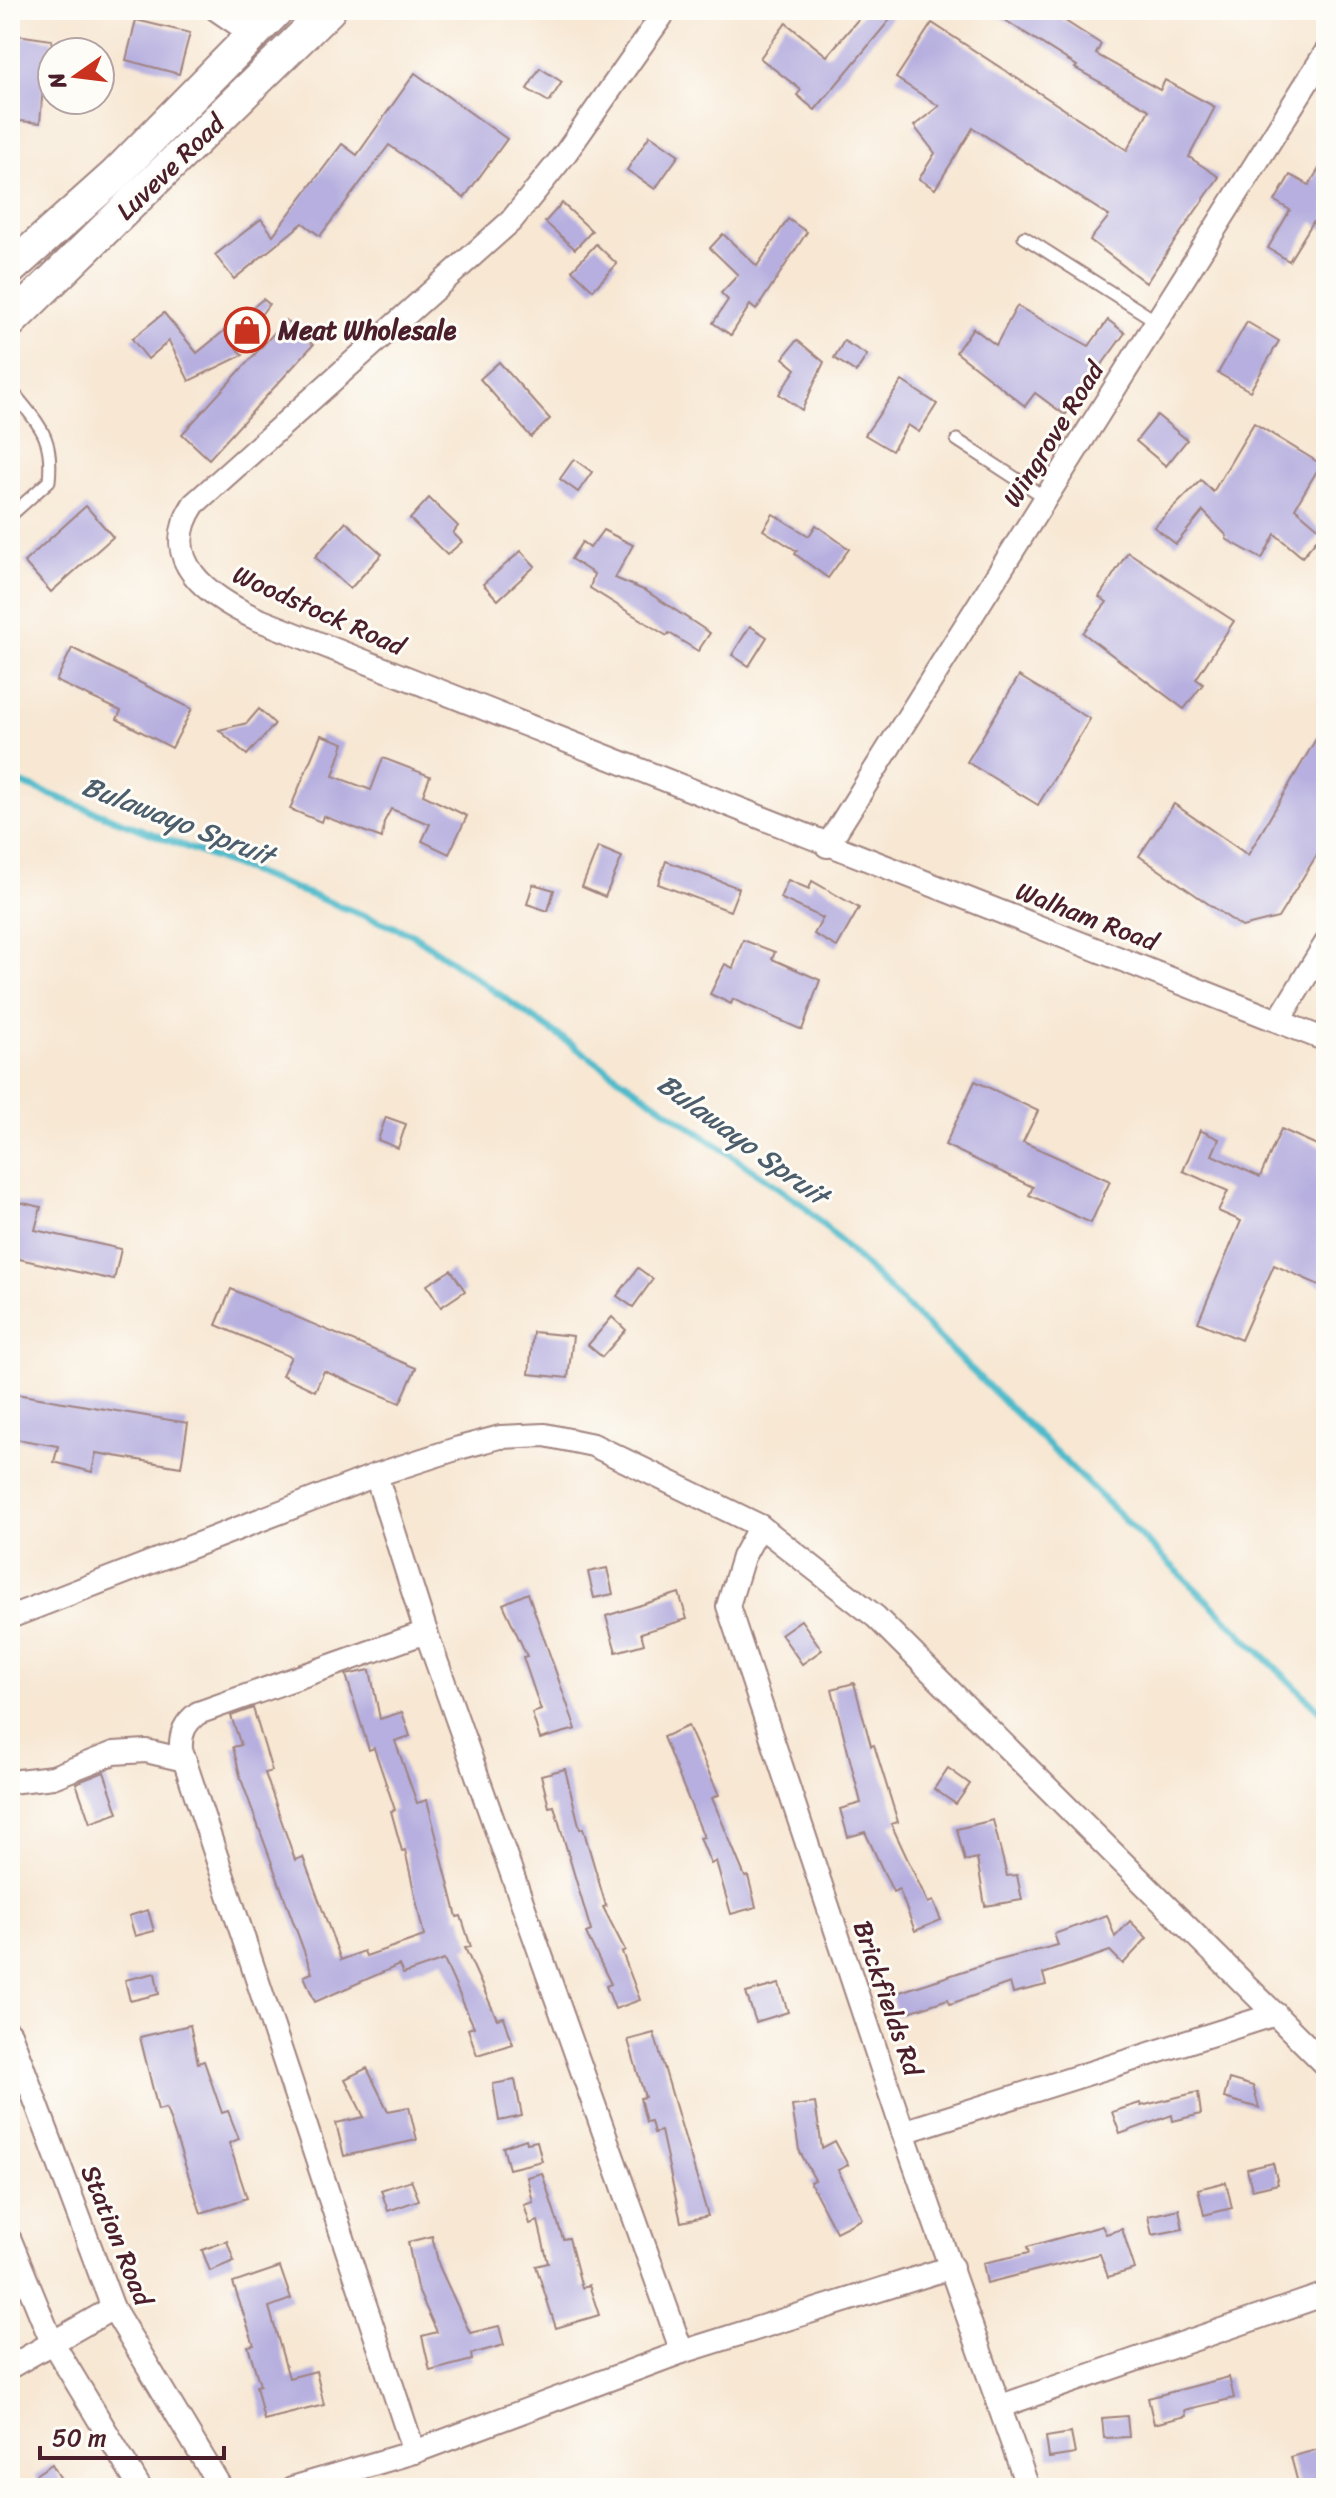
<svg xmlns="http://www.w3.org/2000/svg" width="1336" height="2498" font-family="Sriracha,sans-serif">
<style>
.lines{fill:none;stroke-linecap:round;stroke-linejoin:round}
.stream{stroke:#4ebaca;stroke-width:7}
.building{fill:#b6afdf}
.lane-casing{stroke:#a0837f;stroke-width:15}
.street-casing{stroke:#a0837f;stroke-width:26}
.secondary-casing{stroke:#a0837f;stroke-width:36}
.lane{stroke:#fff;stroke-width:11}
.street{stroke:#fff;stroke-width:22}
.secondary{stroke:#fff;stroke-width:32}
.labels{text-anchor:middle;stroke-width:6;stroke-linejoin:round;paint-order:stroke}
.street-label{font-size:26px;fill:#4a1f2b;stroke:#fdfcf7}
.poi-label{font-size:26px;font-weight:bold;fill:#4a1f2b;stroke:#fdfcf7;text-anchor:start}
.water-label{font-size:28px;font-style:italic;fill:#4c5d6b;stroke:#fdfcf7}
</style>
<rect width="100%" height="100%" fill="#fdfcf7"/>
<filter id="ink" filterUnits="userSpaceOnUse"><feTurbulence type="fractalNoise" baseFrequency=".0125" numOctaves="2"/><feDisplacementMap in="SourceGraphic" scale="16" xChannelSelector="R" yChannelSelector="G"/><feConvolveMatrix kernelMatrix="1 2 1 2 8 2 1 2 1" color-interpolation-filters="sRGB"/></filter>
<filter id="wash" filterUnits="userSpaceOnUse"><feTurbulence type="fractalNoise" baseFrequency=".006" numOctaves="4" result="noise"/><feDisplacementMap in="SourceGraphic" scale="32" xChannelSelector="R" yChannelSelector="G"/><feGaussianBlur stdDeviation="1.8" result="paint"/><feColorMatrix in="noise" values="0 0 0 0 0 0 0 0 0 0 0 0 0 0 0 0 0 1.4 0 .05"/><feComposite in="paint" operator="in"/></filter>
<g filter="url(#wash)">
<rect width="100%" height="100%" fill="#f7e7d3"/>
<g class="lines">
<path class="stream" d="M10 779 412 934 802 1204 1326 1717"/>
</g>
<g id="blocks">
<g class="building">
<path d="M866 10H898L815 110 797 95 801 90 760 58 786 23 827 56Z"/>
<path d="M989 10H1048L1101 44 1096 54 1160 90 1165 80 1215 107 1189 157 1219 177 1146 283 1090 240 1109 216 973 128 935 189 919 179 935 153 914 126 939 106 896 78 932 23 1127 150 1149 110 1075 68 1077 66Z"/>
<path d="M136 20 190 33 179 74 126 60Z"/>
<path d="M10 34 52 40V63L45 62 40 123 10 120Z"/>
<path d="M540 68 562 82 549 102 527 89Z"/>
<path d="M415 73 507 139 464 198 389 145 320 236 303 223 234 279 215 255 261 219 273 235 342 144 357 155Z"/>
<path d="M650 135 679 155 655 189 627 170Z"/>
<path d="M1326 157V231L1313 222 1289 261 1268 248 1290 210 1275 201 1290 175 1309 185Z"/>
<path d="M562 203 592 231 575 249 545 222Z"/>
<path d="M788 219 807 232 756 310 750 305 731 335 713 323 728 300 721 293 738 275 710 248 723 234 757 266Z"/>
<path d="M596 244 617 264 593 290 572 270Z"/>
<path d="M263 299 269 304 236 348 243 355 189 381 169 341 148 359 132 339 164 313 197 353Z"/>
<path d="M1017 306 1089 346 1108 320 1125 333 1065 415 1035 393 1025 406 956 352 973 328 996 345Z"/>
<path d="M286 320 313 345 209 459 182 434Z"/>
<path d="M1247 322 1279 341 1250 391 1218 373Z"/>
<path d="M797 340 824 362 802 410 779 394 796 369 783 358Z"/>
<path d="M844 341 867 355 856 372 834 358Z"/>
<path d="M499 362 550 419 531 437 480 379Z"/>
<path d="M902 381 937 404 919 432 908 425 892 451 865 435Z"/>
<path d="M1157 415 1187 440 1166 466 1136 441Z"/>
<path d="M1254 423 1321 464 1295 508 1323 532 1302 557 1275 534 1262 559 1226 539 1227 536 1203 511 1176 544 1154 527 1201 480 1213 492Z"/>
<path d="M574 459 592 472 578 492 560 479Z"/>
<path d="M429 498 458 526 453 533 462 542 447 555 410 519Z"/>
<path d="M86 506 113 537 51 592 24 562Z"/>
<path d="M773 514 809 536 816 525 849 549 828 578 795 554 797 551 763 530Z"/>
<path d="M346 522 382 554 350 589 315 557Z"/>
<path d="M603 530 633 545 615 578 646 591 710 633 698 651 669 633 667 636 590 588 594 574 571 559 582 542 590 548Z"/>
<path d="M521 551 535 566 498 600 483 584Z"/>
<path d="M1128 552 1234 621 1196 679 1203 684 1184 709 1083 633 1107 602 1099 597Z"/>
<path d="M750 626 767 637 749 666 732 655Z"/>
<path d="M72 648 192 709 172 748 117 719 121 711 56 681Z"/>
<path d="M1019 676 1090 719 1038 805 967 762Z"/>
<path d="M259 709 275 724 247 755 219 730 247 723Z"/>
<path d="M1326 722V840L1278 918 1242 927 1139 856 1174 804 1248 855Z"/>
<path d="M321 735 344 743 333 776 371 790 383 758 430 776 423 795 467 816 449 854 422 841 430 824 391 809 384 822 382 838 323 816 321 822 290 809Z"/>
<path d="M598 847 622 857 605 897 582 887Z"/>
<path d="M666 861 739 888 730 911 658 884Z"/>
<path d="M788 880 809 889 812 881 859 908 837 947 814 934 823 918 780 898Z"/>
<path d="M533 884 554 890 548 911 527 904Z"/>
<path d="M743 940 775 952 772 959 820 980 802 1030 733 999 731 1004 710 994 725 964 733 968Z"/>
<path d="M975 1081 1038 1111 1023 1142 1110 1181 1091 1223 1029 1195 1033 1187 945 1145Z"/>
<path d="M386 1117 406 1124 398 1148 378 1140Z"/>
<path d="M1281 1129 1326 1149V1288L1274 1265 1241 1340 1198 1322 1241 1221 1218 1211 1228 1191 1183 1171 1200 1130 1219 1139 1212 1155 1260 1177Z"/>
<path d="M10 1200 41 1207 35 1230 121 1249 114 1280 10 1257Z"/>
<path d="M638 1268 653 1279 633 1307 617 1296Z"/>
<path d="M451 1270 465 1291 441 1307 427 1285Z"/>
<path d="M231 1289 416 1368 400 1403 324 1371 315 1391 282 1375 291 1357 216 1325Z"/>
<path d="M612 1317 626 1330 602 1357 588 1345Z"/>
<path d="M533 1332 573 1336 568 1378 529 1374Z"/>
<path d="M10 1393 188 1423 181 1467 96 1453 92 1472 54 1462 58 1446 10 1438Z"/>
<path d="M607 1568 613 1594 594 1598 588 1572Z"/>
<path d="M528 1593 576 1729 540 1739 532 1713 541 1710 523 1657 527 1656 503 1604Z"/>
<path d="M679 1593 687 1619 641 1633 644 1644 616 1652 606 1616Z"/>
<path d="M801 1620 822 1650 802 1664 781 1634Z"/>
<path d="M370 1670 380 1719 402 1712 410 1736 395 1741 417 1803 427 1800 457 1917 461 1916 471 1947 465 1948 497 2019 504 2017 513 2044 477 2055 468 2029 474 2027 444 1960 403 1974 399 1965 315 2002 304 1976 312 1973 241 1779 233 1747 241 1745 231 1716 253 1708 272 1771 265 1773 295 1860 303 1857 341 1960 364 1951 366 1956 424 1936 405 1850 402 1851 391 1811 395 1810 374 1748 369 1750 346 1675Z"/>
<path d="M854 1683 871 1746 874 1745 898 1822 891 1824 928 1903 933 1901 941 1920 915 1931 899 1889 893 1892 865 1832 848 1837 840 1809 861 1803 832 1689Z"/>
<path d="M688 1726 719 1795 712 1798 745 1877 748 1876 756 1907 731 1914 716 1861 711 1864 700 1838 704 1837 663 1737Z"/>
<path d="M948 1768 970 1784 956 1804 934 1789Z"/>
<path d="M565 1769 580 1829 583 1828 606 1906 603 1907 625 1950 622 1952 640 2000 615 2009 606 1986 611 1984 586 1933 591 1931 554 1806 549 1807 541 1775Z"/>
<path d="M104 1772 118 1813 90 1823 76 1783Z"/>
<path d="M993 1820 1007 1876 1017 1875 1022 1900 985 1906 977 1858 965 1861 957 1829Z"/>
<path d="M148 1910 154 1931 135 1936 129 1916Z"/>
<path d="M1107 1915 1115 1937 1130 1921 1147 1938 1123 1964 1110 1951 1043 1974 1046 1985 1013 1993 1010 1983 950 2004 948 1999 897 2016 891 1995 988 1963 1058 1945 1054 1934Z"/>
<path d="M155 1973 159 1994 130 2001 125 1980Z"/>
<path d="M779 1984 788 2012 756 2022 746 1993Z"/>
<path d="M190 2025 198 2063 204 2061 222 2113 228 2111 239 2139 229 2143 247 2198 201 2213 166 2108 158 2110 140 2037Z"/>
<path d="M654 2033 708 2216 681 2222 661 2131 654 2133 651 2121 646 2122 640 2098 645 2097 628 2040Z"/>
<path d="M367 2068 388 2111 409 2107 417 2140 344 2156 336 2123 364 2117 345 2079Z"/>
<path d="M1229 2079 1253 2086 1259 2108 1224 2098Z"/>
<path d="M515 2080 522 2116 499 2121 493 2084Z"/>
<path d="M1198 2092 1201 2114 1173 2121 1172 2115 1120 2134 1112 2112 1140 2103 1141 2106Z"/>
<path d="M815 2103 822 2148 835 2141 848 2165 838 2170 862 2219 836 2232 810 2182 815 2180 799 2150 792 2106Z"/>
<path d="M526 2139 527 2143 537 2141 542 2161 509 2169 503 2147Z"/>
<path d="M1273 2163 1278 2184 1252 2190 1247 2169Z"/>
<path d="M542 2173 563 2239 569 2238 582 2288 589 2285 599 2315 556 2328 536 2266 548 2263 538 2221 530 2224 524 2205 533 2202 527 2177Z"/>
<path d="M411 2180 419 2200 388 2211 381 2190Z"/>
<path d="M1226 2182 1232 2208 1204 2215 1198 2189Z"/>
<path d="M1179 2209 1183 2229 1152 2235 1148 2216Z"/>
<path d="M1102 2226 1106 2234 1122 2229 1135 2269 1108 2277 1100 2254 987 2283 983 2263 1029 2253 1027 2247Z"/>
<path d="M432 2236 439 2266 470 2333 499 2326 504 2345 471 2354 472 2360 430 2371 422 2336 437 2332 417 2288 408 2242Z"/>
<path d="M227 2241 234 2261 210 2271 202 2250Z"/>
<path d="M280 2267 291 2299 269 2307 289 2378 316 2371 324 2405 264 2420 256 2386 260 2385 248 2346 254 2345 233 2283Z"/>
<path d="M1229 2377 1234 2398 1185 2410 1186 2416 1154 2424 1148 2398Z"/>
<path d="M1127 2416 1129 2437 1104 2438 1102 2418Z"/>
<path d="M1071 2433 1075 2454 1049 2458 1046 2437Z"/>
<path d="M1319 2449 1326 2479 1299 2487 1291 2457Z"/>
<path d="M52 2464 66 2488H42L35 2475Z"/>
</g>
</g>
</g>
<g filter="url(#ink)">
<use href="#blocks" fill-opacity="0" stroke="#a0837f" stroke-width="2"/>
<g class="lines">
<g class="lane-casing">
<g id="lane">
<path d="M1024 237 1156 321"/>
<path d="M10 388C37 424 54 433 49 481L10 516"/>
<path d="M957 440 1046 498"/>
</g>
</g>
<g class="street-casing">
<g id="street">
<path d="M217 10 255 36"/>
<path d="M666 10 565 154 511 221 194 504C156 561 210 597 257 619L1326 1040"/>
<path d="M827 846 1326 52"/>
<path d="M1279 1020 1326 943"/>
<path d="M376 1475 426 1632 682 2352"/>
<path d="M760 1526 743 1557 728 1606 903 2132 1028 2488"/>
<path d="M10 1617 376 1475 459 1448 500 1437 545 1435 593 1445 760 1526 876 1617 1326 2065"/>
<path d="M10 1782 53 1777 114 1753 146 1751 185 1760"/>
<path d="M10 2033 113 2308 221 2488"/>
<path d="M903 2132 1276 2014"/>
<path d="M10 2240 51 2340 140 2488"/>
<path d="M10 2367 113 2308"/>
<path d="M1001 2406 1326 2294"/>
<path d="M414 2452 181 1750C180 1733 185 1723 198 1713L426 1632"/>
<path d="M292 2488 414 2452 682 2352 952 2267"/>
</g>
</g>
<g class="secondary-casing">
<g id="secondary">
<path d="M10 269 114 176 277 10"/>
<path d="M10 322 329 10"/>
</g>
</g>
<use href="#lane" class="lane"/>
<use href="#street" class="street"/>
<use href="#secondary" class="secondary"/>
</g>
</g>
<defs>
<g id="shop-ring" transform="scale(2.3)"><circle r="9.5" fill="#fdfcf7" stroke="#c8321e" stroke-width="1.5"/><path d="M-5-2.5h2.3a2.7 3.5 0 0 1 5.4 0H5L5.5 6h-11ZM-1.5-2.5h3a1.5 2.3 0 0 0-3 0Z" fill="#c8321e"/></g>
</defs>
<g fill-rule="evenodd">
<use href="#shop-ring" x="247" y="330"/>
</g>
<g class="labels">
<g class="street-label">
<text transform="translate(170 167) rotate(-44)" y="9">Luveve Road</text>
<text transform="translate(1053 434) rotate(-58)" y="9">Wingrove Road</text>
<text transform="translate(319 610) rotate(24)" y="9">Woodstock Road</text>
<text transform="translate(1087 916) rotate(21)" y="9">Walham Road</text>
<text transform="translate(888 1998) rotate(71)" y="9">Brickfields Rd</text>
<text transform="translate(117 2235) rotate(68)" y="9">Station Road</text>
</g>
<g class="poi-label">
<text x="278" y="339">Meat Wholesale</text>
</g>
<g class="water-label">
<text transform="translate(178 820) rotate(21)" y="10">Bulawayo Spruit</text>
<text transform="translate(743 1139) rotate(36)" y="10">Bulawayo Spruit</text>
</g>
</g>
<rect width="1336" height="2498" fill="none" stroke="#fdfcf7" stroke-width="40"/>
<g transform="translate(76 76) rotate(256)"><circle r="38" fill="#fdfcf7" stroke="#b5a4a5" stroke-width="2"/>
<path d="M0-6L14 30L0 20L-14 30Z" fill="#c8321e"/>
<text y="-12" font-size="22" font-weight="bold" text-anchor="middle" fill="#4a1f2b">N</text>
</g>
<path d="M40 2446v12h184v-12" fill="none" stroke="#4a1f2b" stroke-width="4"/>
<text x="52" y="2446" font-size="24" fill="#4a1f2b" stroke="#fdfcf7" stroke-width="6" paint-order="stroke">50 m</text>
</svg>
